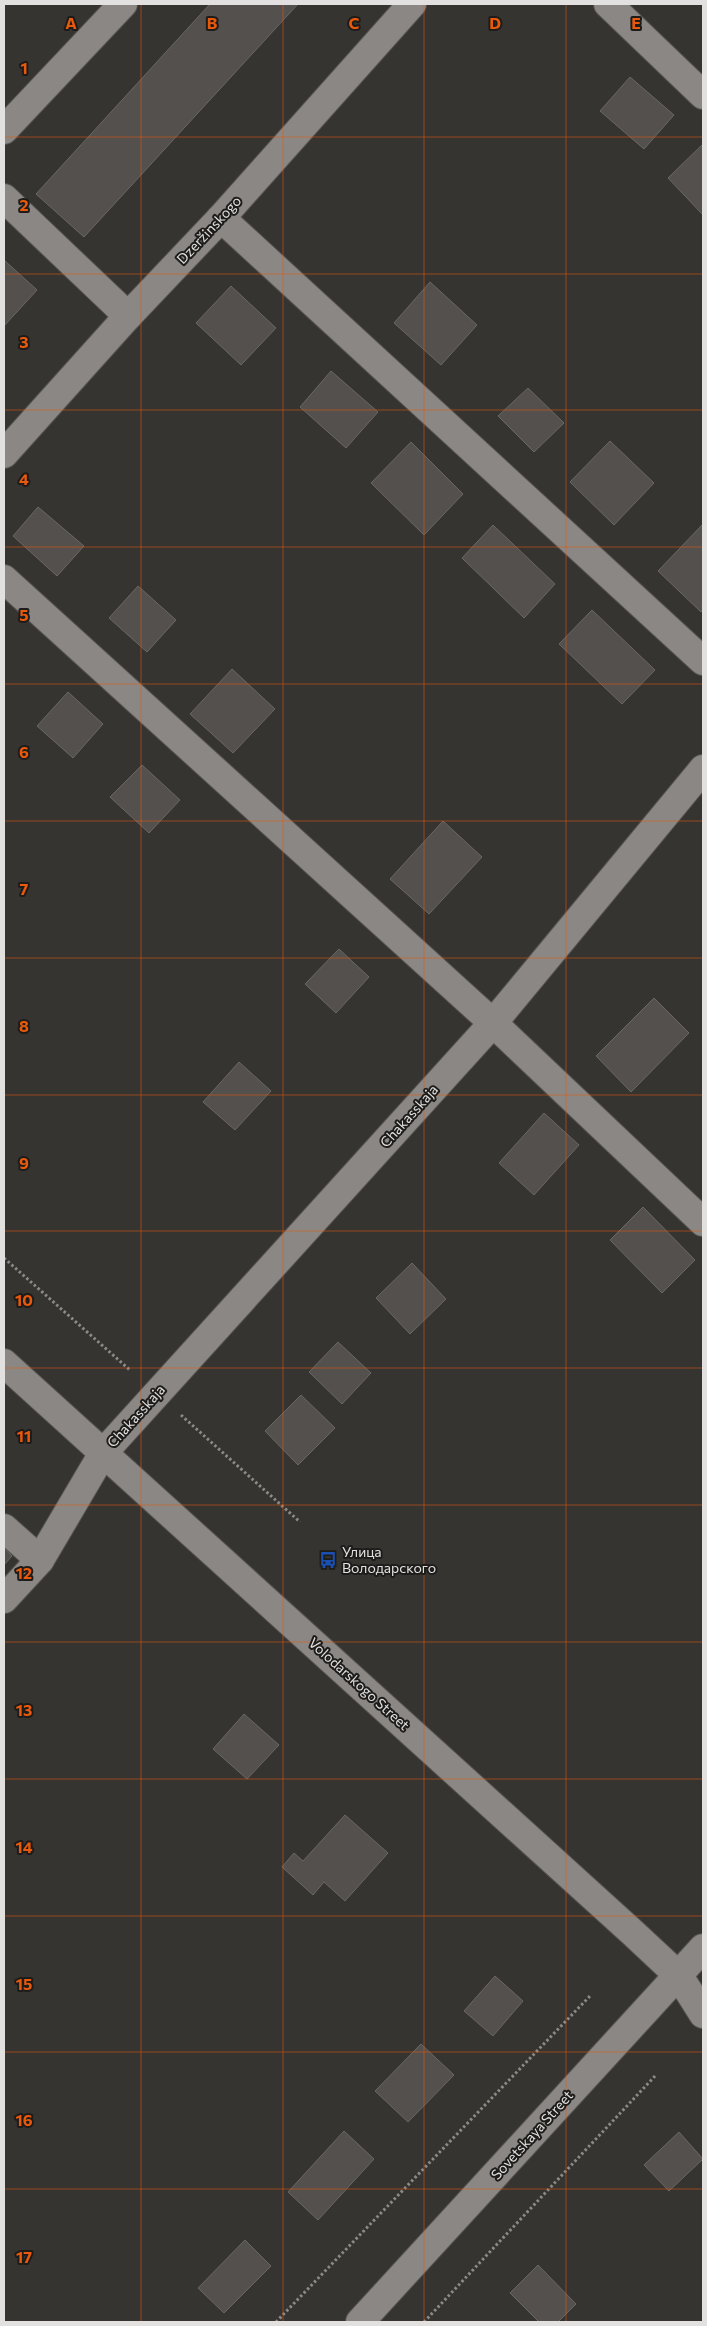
<svg xmlns="http://www.w3.org/2000/svg" width="707" height="2326" font-family="Commissioner,sans-serif">
<style>
.building{fill:#54504e;stroke:#6b6765}
.lines{fill:none;stroke-linecap:round;stroke-linejoin:round}
.minor-casing{stroke:#555250;stroke-width:30}
.path{stroke:#8b8a87;stroke-width:3;stroke-dasharray:2.5 2.5;stroke-linecap:butt}
.minor{stroke:#8a8784;stroke-width:28}
.grid{fill:none;stroke:#e8590c;stroke-width:1;stroke-opacity:0.55}
.labels{text-anchor:middle;stroke-width:4;stroke-linejoin:round;paint-order:stroke}
.street-label{font-size:14px;fill:#e2e1df;stroke:#1d1c1a}
.poi-label{font-size:14px;fill:#e2e1df;stroke:#1d1c1a;text-anchor:start}
.grid-label{font-size:16px;text-anchor:middle;font-weight:bold;fill:#e8590c;stroke:#1d1c1a;stroke-width:4;stroke-linejoin:round;paint-order:stroke}
</style>
<rect width="100%" height="100%" fill="#363431"/>
<g class="building">
<path d="M210 4H298L84 237 36 194Z"/>
<path d="M630 77 674 115 644 149 600 111Z"/>
<path d="M703 144V215L668 178Z"/>
<path d="M4 260 37 290 4 326Z"/>
<path d="M430 282 477 325 441 365 394 323Z"/>
<path d="M231 286 276 328 241 365 196 323Z"/>
<path d="M331 371 378 412 346 448 300 407Z"/>
<path d="M528 388 564 423 534 452 498 416Z"/>
<path d="M610 441 654 483 614 525 570 482Z"/>
<path d="M411 442 463 494 424 535 371 483Z"/>
<path d="M38 507 84 546 57 576 13 536Z"/>
<path d="M703 524V609L701 612 658 571Z"/>
<path d="M493 525 555 584 524 618 462 558Z"/>
<path d="M138 586 176 620 147 652 109 618Z"/>
<path d="M592 610 655 670 622 704 559 644Z"/>
<path d="M232 669 275 709 233 753 190 714Z"/>
<path d="M68 692 103 724 73 758 37 726Z"/>
<path d="M142 765 180 800 149 833 110 797Z"/>
<path d="M443 821 482 857 429 914 390 879Z"/>
<path d="M339 949 369 977 336 1013 305 984Z"/>
<path d="M654 998 689 1033 631 1092 596 1056Z"/>
<path d="M239 1062 271 1091 235 1130 203 1102Z"/>
<path d="M544 1113 579 1145 534 1195 499 1163Z"/>
<path d="M643 1207 695 1260 662 1293 610 1240Z"/>
<path d="M412 1263 446 1299 410 1334 376 1298Z"/>
<path d="M338 1342 371 1373 342 1404 309 1372Z"/>
<path d="M301 1395 335 1428 298 1465 265 1431Z"/>
<path d="M4 1548 12 1556 4 1565Z"/>
<path d="M244 1714 279 1745 247 1779 213 1749Z"/>
<path d="M345 1815 388 1853 345 1901 324 1882 313 1895 282 1867 294 1853 303 1861Z"/>
<path d="M495 1976 523 2001 493 2036 464 2011Z"/>
<path d="M421 2044 454 2075 408 2122 375 2091Z"/>
<path d="M344 2131 374 2159 318 2220 288 2192Z"/>
<path d="M679 2132 703 2159 669 2191 644 2165Z"/>
<path d="M245 2240 271 2266 224 2313 198 2288Z"/>
<path d="M538 2265 576 2304 558 2322H539L510 2293Z"/>
</g>
<g class="lines">
<g class="minor-casing">
<g id="minor">
<path d="M608 4 703 95"/>
<path d="M4 130 123 4"/>
<path d="M4 198 128 316"/>
<path d="M221 218 703 661"/>
<path d="M4 454 128 316 221 218 412 4"/>
<path d="M4 579 493 1023 703 1222"/>
<path d="M4 1363 633 1933 679 1976 703 2014"/>
<path d="M4 1528 40 1560"/>
<path d="M4 1599 40 1560 103 1453 493 1023 703 769"/>
<path d="M360 2322 703 1948"/>
</g>
</g>
<g class="path">
<path d="M4 1258 131 1371"/>
<path d="M181 1415 300 1522"/>
<path d="M276 2322 590 1996"/>
<path d="M424 2322 656 2075"/>
</g>
<use href="#minor" class="minor"/>
</g>
<path class="grid" d="M141 4V2322M283 4V2322M424 4V2322M566 4V2322M4 137H703M4 274H703M4 410H703M4 547H703M4 684H703M4 821H703M4 958H703M4 1095H703M4 1231H703M4 1368H703M4 1505H703M4 1642H703M4 1779H703M4 1916H703M4 2052H703M4 2189H703"/>
<defs>
<g id="bus-bare" transform="scale(1.35)"><path d="M-5-6H5V4H4V6H2V4H-2V6H-4V4H-5ZM-3.5-4V0h7V-4ZM-3.5 1.2v1.5H-2V1.2ZM2 1.2v1.5H3.5V1.2Z" fill="#1a4fb4" stroke="#1d1c1a" stroke-width="2.5" paint-order="stroke"/></g>
</defs>
<g fill-rule="evenodd">
<use href="#bus-bare" x="328" y="1560"/>
</g>
<g class="labels">
<g class="street-label">
<text transform="translate(209 230) rotate(-47)" y="5">Dzeržinskogo</text>
<text transform="translate(409 1116) rotate(-48)" y="5">Chakasskaja</text>
<text transform="translate(136 1416) rotate(-48)" y="5">Chakasskaja</text>
<text transform="translate(359 1684) rotate(42)" y="5">Volodarskogo Street</text>
<text transform="translate(532 2135) rotate(-48)" y="5">Sovetskaya Street</text>
</g>
<g class="poi-label">
<text x="342" y="1557">Улица<tspan x="342" dy="16">Володарского</tspan></text>
</g>
</g>
<g class="grid-label">
<text x="71" y="29">A</text>
<text x="212" y="29">B</text>
<text x="354" y="29">C</text>
<text x="495" y="29">D</text>
<text x="636" y="29">E</text>
<text x="24" y="74">1</text>
<text x="24" y="211">2</text>
<text x="24" y="348">3</text>
<text x="24" y="485">4</text>
<text x="24" y="621">5</text>
<text x="24" y="758">6</text>
<text x="24" y="895">7</text>
<text x="24" y="1032">8</text>
<text x="24" y="1169">9</text>
<text x="24" y="1306">10</text>
<text x="24" y="1442">11</text>
<text x="24" y="1579">12</text>
<text x="24" y="1716">13</text>
<text x="24" y="1853">14</text>
<text x="24" y="1990">15</text>
<text x="24" y="2126">16</text>
<text x="24" y="2263">17</text>
</g>
<rect width="707" height="2326" fill="none" stroke="#e2e1df" stroke-width="10"/>
</svg>
